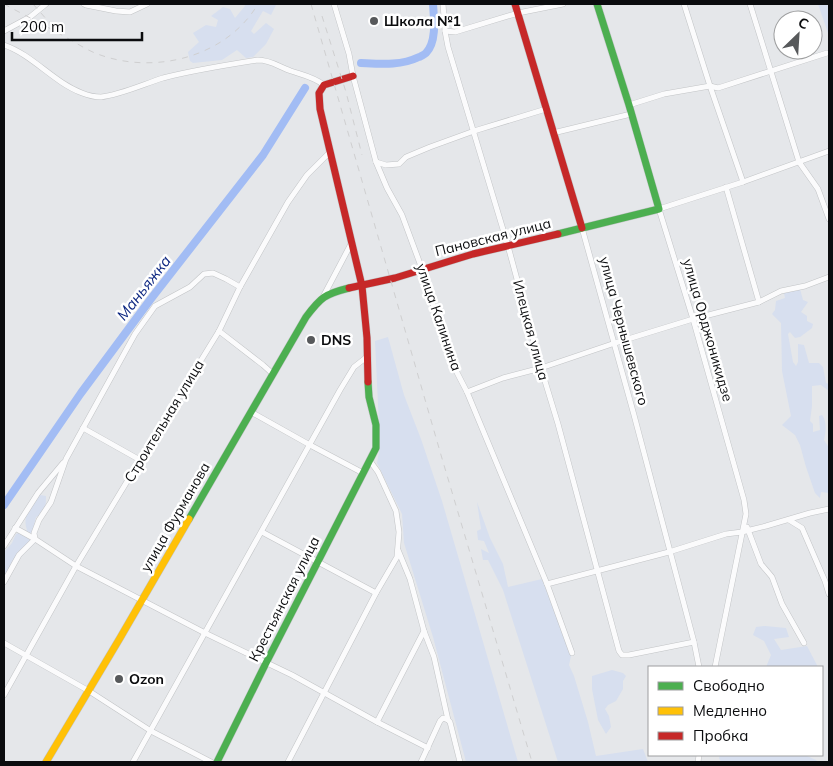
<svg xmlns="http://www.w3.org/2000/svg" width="833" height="766" font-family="Mulish,sans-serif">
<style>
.green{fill:#d7dfef}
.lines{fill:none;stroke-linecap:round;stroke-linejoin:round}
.river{stroke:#a2bcf4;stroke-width:8}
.street-casing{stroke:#c2c4c6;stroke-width:6}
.fast-casing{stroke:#c2c4c6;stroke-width:8}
.slow-casing{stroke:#c2c4c6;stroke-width:8}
.jam-casing{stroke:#c2c4c6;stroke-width:8}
.street{stroke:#fbfbfc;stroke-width:5}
.fast{stroke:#4caf50;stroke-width:7}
.slow{stroke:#ffc107;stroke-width:7}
.jam{stroke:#c62828;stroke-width:7}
.rail{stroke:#cfcfd0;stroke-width:1;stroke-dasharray:6 6;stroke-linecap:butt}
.poi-dot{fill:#57595b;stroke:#fff;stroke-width:2}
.labels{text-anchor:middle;stroke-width:5;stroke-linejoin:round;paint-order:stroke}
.poi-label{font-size:14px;font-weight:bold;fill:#0b0c0e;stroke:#fff;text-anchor:start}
.street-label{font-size:14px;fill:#0b0c0e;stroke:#fff}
.water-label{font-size:15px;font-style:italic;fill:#0e2882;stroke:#fff}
</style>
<rect width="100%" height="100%" fill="#e5e7ea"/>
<g class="green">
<path d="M244 4H275L276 5 271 15 263 11 251 31 254 34 266 23 274 29 266 44 253 57 246 58 237 50 222 60 193 63 190 61 188 52 199 42 193 33 206 25 216 27 218 20 211 16 223 7 230 9 235 18 245 6Z"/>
<path d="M818 4H829V38V36Z"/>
<path d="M800 289 803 300 808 302 801 312 807 316V321L813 324 812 328 800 337 795 338 790 332 788 334 793 362 796 366 798 362V344L804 345 809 363H819L823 367 826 383 829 384V391L821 385 812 386V406L810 421 813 424V432L820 430 819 416 822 415C827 421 826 432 824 440L829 448V493L821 492 820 498 815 493 806 467 800 445 795 435 782 425 791 416 782 371 781 323 772 314 775 310 776 301 785 298 784 293Z"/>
<path d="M388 337 404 395 421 439 442 501 518 762H466L433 637 404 543 402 514 377 463 380 446 375 341Z"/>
<path d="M40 495 46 496C46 505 46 514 36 517L30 541 23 548 4 576V552L12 543 16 534 27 530C22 516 30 506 40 495Z"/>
<path d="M477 502 490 538 503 564 508 587 542 579 571 656 569 665 574 676 588 722 596 756 643 749 648 762H558L503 590 488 560H483L481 549 489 553 484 541 478 540 477 531 481 529Z"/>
<path d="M765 626 786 628 789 637 774 639 781 650 807 646 818 667H766L771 655 764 641 753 635 756 627Z"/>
<path d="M612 670 623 673 626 676 623 681V689L616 701 608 705 605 709 609 716 611 727 606 734 598 720 592 689V676Z"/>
<path d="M720 755H805L816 760 818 762H721L719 758Z"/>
</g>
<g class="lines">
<g class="river">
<path d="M361 63C381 64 400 66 419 57 420 57 425 54 426 53 437 42 434 18 433 4"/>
<path d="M4 505 81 393 150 300 263 155 305 88"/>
</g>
<g class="street-casing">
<g id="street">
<path d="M84 4 86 5 116 11 130 12 147 4"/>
<path d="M334 4 349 54 353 76 376 162 387 188 402 215 422 269 450 359 467 392 547 584 572 653"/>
<path d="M443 4 445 31 448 47 508 246 541 368 558 424 619 651 622 655H629L694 642"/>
<path d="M684 4 710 86 743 182"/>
<path d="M750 4 799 162 818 189 829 219"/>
<path d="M4 31 30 17 46 4"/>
<path d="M445 31 455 32 518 13 563 4"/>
<path d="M4 45C33 55 53 82 82 93 87 95 95 97 101 97 120 95 144 84 163 78 194 70 226 65 258 60 271 60 279 67 291 71 303 75 314 77 324 85"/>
<path d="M629 105 664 94 710 86 718 88 827 53"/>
<path d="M553 133 631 114"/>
<path d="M376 162 386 165 399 164 406 157 430 147 474 131 546 109"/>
<path d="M726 187 759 302"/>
<path d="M582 228 634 415 694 642 699 667"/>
<path d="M323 297 352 242"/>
<path d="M219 331 263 365 273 374"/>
<path d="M467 392 503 378 541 368 615 343 693 319 759 302 781 291 805 286 829 277"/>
<path d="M251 412 310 445 363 473"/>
<path d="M83 428 140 460"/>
<path d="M789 520 802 528 825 581 829 594"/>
<path d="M747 527 761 564 772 577 782 604 804 643"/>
<path d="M15 528 35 539 76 566 205 633 292 675 377 722 428 748"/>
<path d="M262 532 376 593"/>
<path d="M4 546 38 493 63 463"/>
<path d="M398 550 410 579 424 631 434 657 448 720 450 722 460 762"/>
<path d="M4 582 19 555 35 539 34 533 39 520 51 502 66 459 135 334 155 306 190 287 204 274 213 273 226 279 240 287"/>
<path d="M547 584 669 552 726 534 742 532 766 526 810 513 829 509"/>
<path d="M4 643 89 691 151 731 211 762"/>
<path d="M715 667 746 514 744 500 693 319 659 209 743 182 829 151"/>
<path d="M4 695 76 566 140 460 219 331 240 287 288 202 307 175 330 152"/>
<path d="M377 722 424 631"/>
<path d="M133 762 340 390 354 367 368 356"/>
<path d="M288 762 376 593 397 557 399 532 396 511 378 472 370 461"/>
<path d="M421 762 440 721 443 718 448 720"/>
<path d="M698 762 699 755"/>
</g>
</g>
<g class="fast-casing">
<g id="fast">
<path d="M558 234 659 209 629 105 597 4"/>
<path d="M189 519 306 317C321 297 325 294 349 288"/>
<path d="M217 762 266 663 376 448V425L369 397 368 382"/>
</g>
</g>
<g class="slow-casing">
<path id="slow" d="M46 762 120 638 189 519"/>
</g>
<g class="jam-casing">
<g id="jam">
<path d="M515 4 582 228"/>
<path d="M353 76 324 85 319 93 320 109 362 286 367 338 368 382"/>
<path d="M349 288 395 278 473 254 558 234"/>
</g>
</g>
<use href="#street" class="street"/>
<use href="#fast" class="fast"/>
<use href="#slow" class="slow"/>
<use href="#jam" class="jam"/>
<g class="rail">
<path d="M4 4C24 15 45 25 65 37 75 42 85 49 95 53 152 76 226 58 258 4"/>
<path d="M33 4 48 21 55 26"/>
<path d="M311 4 441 455 532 762"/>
<path d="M322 16 346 92 362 155"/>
</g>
</g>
<g class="poi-dot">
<circle cx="374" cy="21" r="5"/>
<circle cx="311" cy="340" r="5"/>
<circle cx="119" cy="679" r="5"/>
</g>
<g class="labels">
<g class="poi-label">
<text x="384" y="26">Школа №1</text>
<text x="321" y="345">DNS</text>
<text x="129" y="684">Ozon</text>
</g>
<g class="street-label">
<text transform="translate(493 237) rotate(-14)" y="5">Пановская улица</text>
<text transform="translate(439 317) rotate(71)" y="5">улица Калинина</text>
<text transform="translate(531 330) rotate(75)" y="5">Илецкая улица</text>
<text transform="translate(708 330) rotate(74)" y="5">улица Орджоникидзе</text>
<text transform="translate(624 331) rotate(75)" y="5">улица Чернышевского</text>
<text transform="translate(164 421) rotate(-59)" y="5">Строительная улица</text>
<text transform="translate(175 517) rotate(-60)" y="5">улица Фурманова</text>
<text transform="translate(284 599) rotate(-63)" y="5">Крестьянская улица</text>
</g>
<g class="water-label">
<text transform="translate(144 288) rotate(-52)" y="5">Маньяжка</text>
</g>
</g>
<rect width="833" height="766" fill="none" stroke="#0b0c0e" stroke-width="10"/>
<rect x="648" y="666" width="175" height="90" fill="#ffffff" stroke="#9d9e9f"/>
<rect x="658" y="682" width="25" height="8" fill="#4caf50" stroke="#9d9e9f"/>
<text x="693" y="691" font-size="15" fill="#0b0c0e">Свободно</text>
<rect x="658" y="707" width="25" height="8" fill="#ffc107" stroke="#9d9e9f"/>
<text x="693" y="716" font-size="15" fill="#0b0c0e">Медленно</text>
<rect x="658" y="732" width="25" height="8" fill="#c62828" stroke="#9d9e9f"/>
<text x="693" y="741" font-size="15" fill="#0b0c0e">Пробка</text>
<g transform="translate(798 35) rotate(25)"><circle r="24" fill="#ffffff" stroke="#9d9e9f"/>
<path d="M0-4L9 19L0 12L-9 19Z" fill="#57595b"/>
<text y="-8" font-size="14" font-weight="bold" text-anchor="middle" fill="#0b0c0e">С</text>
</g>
<path d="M12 32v8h130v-8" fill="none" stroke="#0b0c0e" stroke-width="2.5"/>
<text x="20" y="32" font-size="15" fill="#0b0c0e" stroke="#ffffff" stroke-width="4" paint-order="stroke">200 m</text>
</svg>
